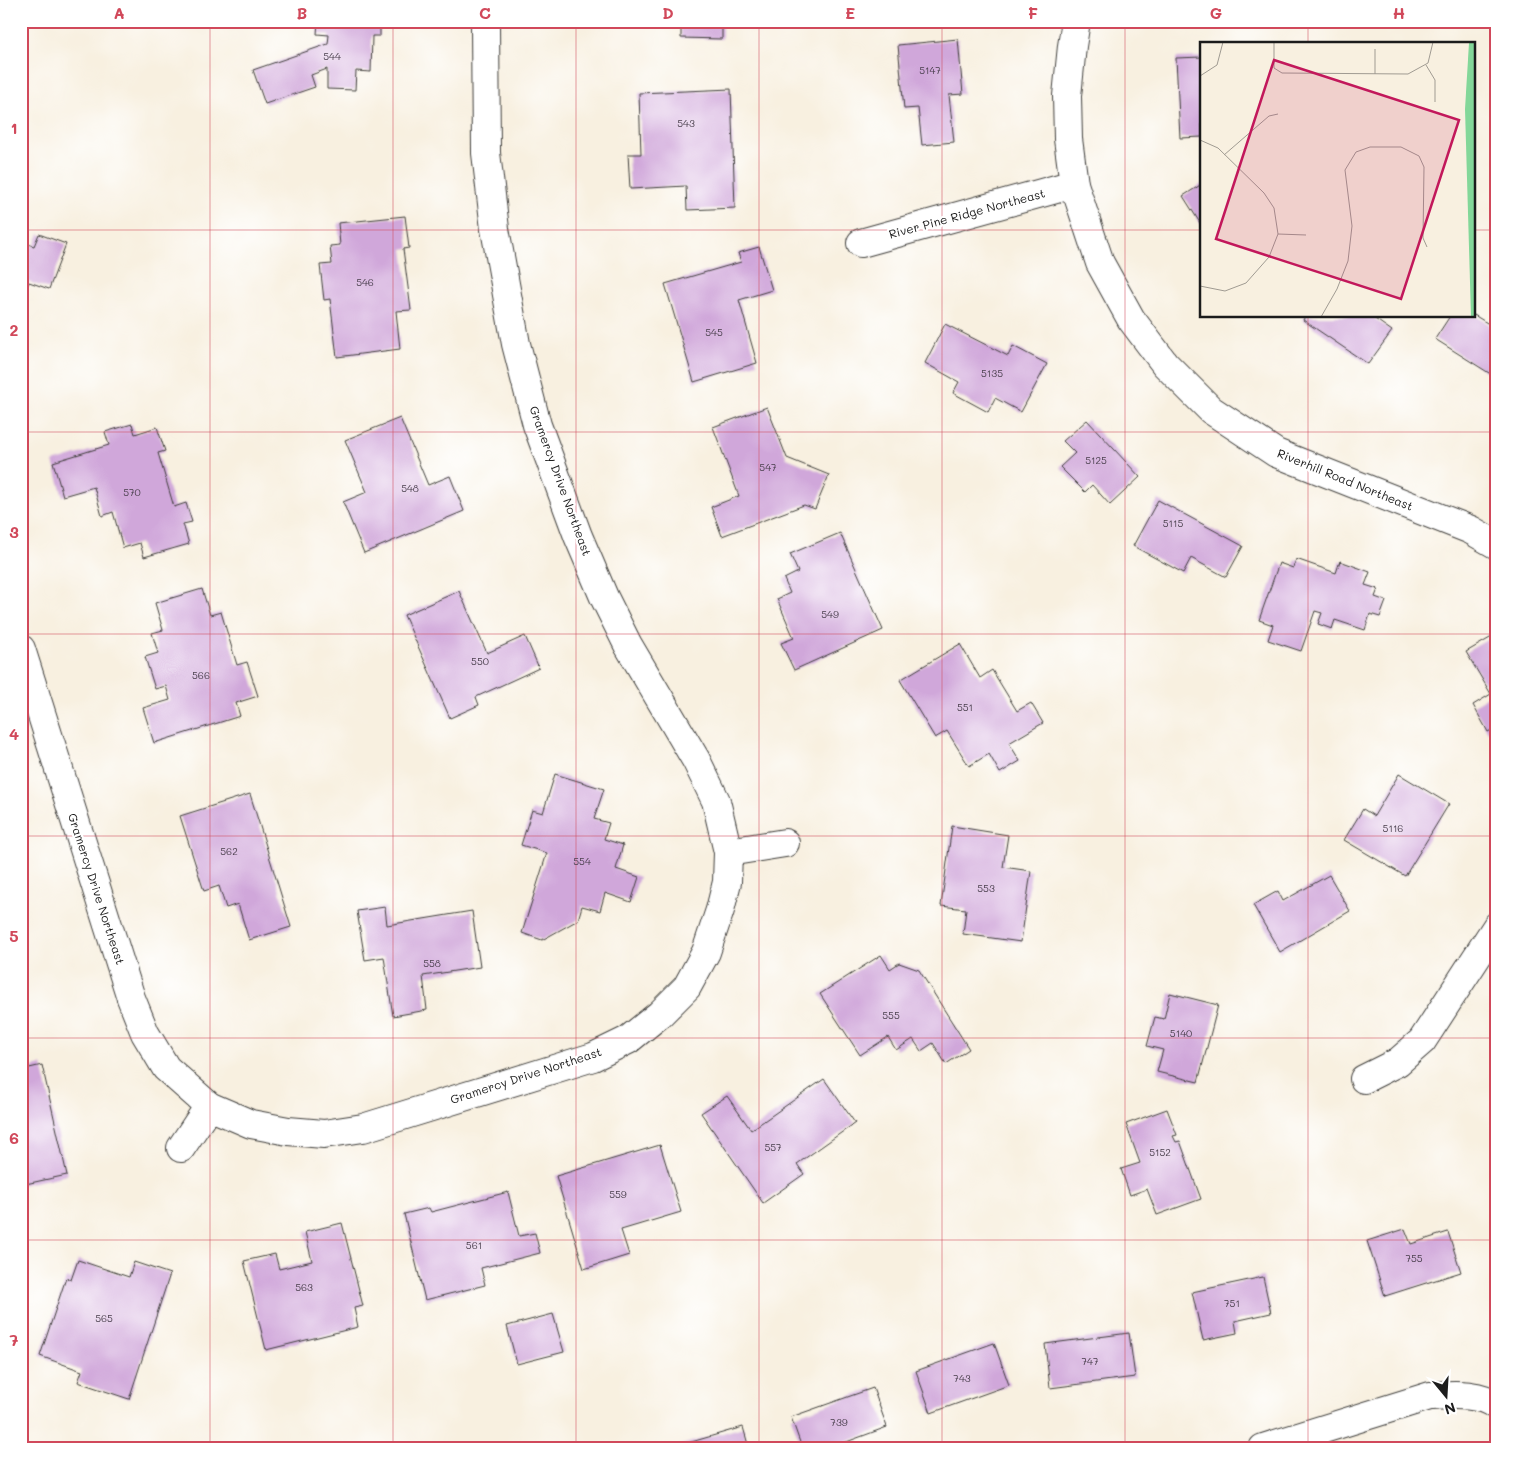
<svg xmlns="http://www.w3.org/2000/svg" width="1518" height="1469" font-family="Mali,sans-serif">
<style>
.building{fill:#d0a7da}
.lines{fill:none;stroke-linecap:round;stroke-linejoin:round}
.minor-casing{stroke:#3d3c39;stroke-width:30}
.minor{stroke:#fff;stroke-width:28}
.grid{fill:none;stroke:#d1495b;stroke-width:1;stroke-opacity:0.55}
.labels{text-anchor:middle;stroke-width:4.5;stroke-linejoin:round;paint-order:stroke}
.number-label{font-size:10px;fill:#493f4c}
.street-label{font-size:12px;fill:#1c1c1c;stroke:#fff}
.inset-road{fill:none;stroke:#a09b92;stroke-width:1}
.view{fill:#c2185b;fill-opacity:0.15;stroke:#c2185b;stroke-width:2.5}
.inset-edge{fill:none;stroke:#1c1c1c;stroke-width:2.5}
.neatline{fill:none;stroke:#d1495b;stroke-width:2}
.grid-label{font-size:16px;text-anchor:middle;font-weight:bold;fill:#d1495b}
</style>
<rect width="100%" height="100%" fill="#fff"/>
<filter id="ink" filterUnits="userSpaceOnUse"><feTurbulence type="fractalNoise" baseFrequency=".02" numOctaves="2"/><feDisplacementMap in="SourceGraphic" scale="10" xChannelSelector="R" yChannelSelector="G"/><feConvolveMatrix kernelMatrix="1 2 1 2 8 2 1 2 1" color-interpolation-filters="sRGB"/></filter>
<filter id="wash" filterUnits="userSpaceOnUse"><feTurbulence type="fractalNoise" baseFrequency=".0096" numOctaves="4" result="noise"/><feDisplacementMap in="SourceGraphic" scale="20" xChannelSelector="R" yChannelSelector="G"/><feGaussianBlur stdDeviation="1.12" result="paint"/><feColorMatrix in="noise" values="0 0 0 0 0 0 0 0 0 0 0 0 0 0 0 0 0 1.4 0 .05"/><feComposite in="paint" operator="in"/></filter>
<g filter="url(#wash)">
<rect width="100%" height="100%" fill="#f8f0e0"/>
<g id="blocks">
<g class="building">
<path d="M318 21H380V36H372L371 72 356 71 355 90 327 89V69L311 75 315 87 265 104 253 70 328 44 329 35 317 34Z"/>
<path d="M681 21H722V39L681 38Z"/>
<path d="M958 39 963 94 949 95 954 142 922 145 918 108 904 109 898 45Z"/>
<path d="M1202 57V137L1180 138 1176 58Z"/>
<path d="M731 89 735 208 687 210 686 186 630 189 628 154H641L639 93Z"/>
<path d="M1202 184V226L1183 196Z"/>
<path d="M405 216 409 248 403 249 411 310 396 311 400 349 337 357 330 299 324 300 320 265 332 264 330 246 340 245 338 223Z"/>
<path d="M39 234 66 244 49 289 29 282 21 300V242L34 246Z"/>
<path d="M759 247 772 290 739 300 757 363 694 382 665 284 741 262 738 253Z"/>
<path d="M1474 315 1497 329V378L1435 339 1450 316H1474Z"/>
<path d="M1305 316H1377L1375 319 1392 331 1368 364 1303 320Z"/>
<path d="M945 324 1008 356 1013 346 1047 364 1021 412 995 398 988 412 953 393 959 382 925 363Z"/>
<path d="M767 407 787 458 829 475 815 509 804 505 722 536 711 507 739 496 713 427Z"/>
<path d="M400 418 428 485 450 476 464 511 364 553 343 502 367 492 345 440Z"/>
<path d="M1087 420 1140 477 1110 505 1092 485 1085 492 1060 467 1075 453 1063 441Z"/>
<path d="M132 424 135 434 157 427 165 451 158 453 174 507 186 503 192 522 183 524 189 544 144 557 140 543 123 548 113 512 102 516 94 487 63 496 53 462 109 445 105 432Z"/>
<path d="M1158 500 1243 546 1226 577 1191 558 1183 573 1133 546Z"/>
<path d="M840 533 883 630 794 670 781 643 794 638 777 599 790 593 784 579 798 572 790 554Z"/>
<path d="M1296 559 1336 573 1340 561 1370 572 1365 585 1378 589 1375 597 1386 601 1380 617 1370 614 1365 630 1335 620 1332 629 1318 624 1322 613 1315 611 1301 651 1268 640 1273 625 1259 620 1279 563 1293 568Z"/>
<path d="M202 589 210 615 221 612 237 665 247 662 258 696 236 703 240 716 154 743 143 708 170 700 166 686 155 689 145 657 158 653 152 633 163 630 155 603Z"/>
<path d="M459 591 487 653 525 636 539 668 476 697 479 705 450 718 404 615Z"/>
<path d="M1497 634V727L1488 732 1473 705 1491 694 1466 652Z"/>
<path d="M960 644 980 678 992 670 1017 711 1031 703 1043 723 1009 743 1020 761 1000 773 989 754 969 766 947 731 935 738 900 680Z"/>
<path d="M555 774 604 789 594 819 609 823 604 839 623 845 616 869 639 877 631 902 605 893 600 911 582 906 578 920 542 940 522 933 547 853 521 845 532 810 543 813Z"/>
<path d="M1399 774 1449 804 1405 876 1344 840 1363 809 1374 816Z"/>
<path d="M250 794 291 927 249 940 238 904 226 908 219 886 204 891 180 816Z"/>
<path d="M952 826 1008 835 1003 867 1031 871 1021 942 963 934 966 909 941 906Z"/>
<path d="M1329 875 1350 911 1280 952 1253 905 1278 891 1283 901Z"/>
<path d="M385 907 387 925 472 911 480 967 423 976 427 1010 393 1016 384 957 365 960 357 911Z"/>
<path d="M881 955 890 969 899 963 919 970 969 1049 946 1064 933 1043 921 1051 913 1039 896 1050 888 1037 860 1055 820 994Z"/>
<path d="M1170 993 1218 1005 1198 1082 1157 1072 1163 1050 1147 1046 1155 1017 1164 1019Z"/>
<path d="M42 1065 67 1175 21 1185V1070Z"/>
<path d="M824 1079 855 1123 797 1164 804 1174 763 1203 701 1113 727 1096 751 1130Z"/>
<path d="M1167 1109 1177 1135 1173 1136 1176 1142 1180 1141 1201 1199 1157 1215 1147 1189 1130 1195 1121 1169 1140 1163 1126 1124Z"/>
<path d="M660 1145 681 1212 621 1230 629 1255 584 1269 556 1176Z"/>
<path d="M508 1192 519 1236 535 1233 540 1253 481 1268 485 1285 425 1300 404 1214 429 1208 431 1212Z"/>
<path d="M342 1223 363 1306 354 1308 358 1327 266 1350 244 1261 275 1254 279 1269 312 1261 305 1232Z"/>
<path d="M1405 1229 1411 1244 1448 1232 1461 1272 1385 1296 1367 1241Z"/>
<path d="M78 1260 129 1277 134 1262 170 1274 129 1399 78 1382 82 1371 40 1356 66 1278 71 1280Z"/>
<path d="M1263 1277 1271 1313 1235 1321 1237 1333 1203 1340 1192 1292Z"/>
<path d="M553 1314 564 1352 517 1364 507 1326Z"/>
<path d="M1129 1333 1135 1377 1050 1388 1045 1344Z"/>
<path d="M994 1343 1009 1385 931 1413 916 1371Z"/>
<path d="M873 1388 887 1427 830 1448H802L791 1417Z"/>
<path d="M743 1427 749 1448H674V1447Z"/>
</g>
</g>
</g>
<g filter="url(#ink)">
<use href="#blocks" fill-opacity="0" stroke="#3d3c39" stroke-width="1"/>
<g class="lines">
<g class="minor-casing">
<g id="minor">
<path d="M1076 21 1072 46 1067 96 1068 139 1074 184 1100 263 1131 319 1165 364 1211 410 1276 453 1471 530 1497 545"/>
<path d="M861 243 1074 184"/>
<path d="M21 649 131 998 145 1033 166 1068 209 1106 251 1124 288 1131 324 1134 363 1128 593 1057 628 1040 660 1014 687 987 706 952 720 910 727 882 728 852 716 801 696 760 628 645 604 597 578 536 537 425 516 344 495 229 486 153 485 21"/>
<path d="M728 852 785 843"/>
<path d="M1364 1079 1398 1062 1422 1041 1497 926"/>
<path d="M181 1148 209 1106"/>
<path d="M1263 1448 1430 1396C1452 1395 1479 1392 1497 1406"/>
</g>
</g>
<use href="#minor" class="minor"/>
</g>
</g>
<path class="grid" d="M210 21V1448M393 21V1448M576 21V1448M759 21V1448M942 21V1448M1125 21V1448M1308 21V44M21 230H1202M1474 230H1497M1308 316V1448M21 432H1497M21 634H1497M21 836H1497M21 1038H1497M21 1240H1497"/>
<g class="labels">
<g class="number-label">
<text x="332" y="60">544</text>
<text x="930" y="74">5147</text>
<text x="686" y="127">543</text>
<text x="365" y="286">546</text>
<text x="714" y="336">545</text>
<text x="992" y="377">5135</text>
<text x="1096" y="464">5125</text>
<text x="768" y="471">547</text>
<text x="410" y="492">548</text>
<text x="132" y="496">570</text>
<text x="1173" y="527">5115</text>
<text x="830" y="618">549</text>
<text x="480" y="665">550</text>
<text x="201" y="679">566</text>
<text x="965" y="711">551</text>
<text x="1393" y="832">5116</text>
<text x="229" y="855">562</text>
<text x="582" y="865">554</text>
<text x="986" y="892">553</text>
<text x="432" y="967">558</text>
<text x="891" y="1019">555</text>
<text x="1181" y="1037">5140</text>
<text x="773" y="1151">557</text>
<text x="1160" y="1156">5152</text>
<text x="618" y="1198">559</text>
<text x="474" y="1249">561</text>
<text x="1414" y="1262">755</text>
<text x="304" y="1291">563</text>
<text x="1232" y="1307">751</text>
<text x="104" y="1322">565</text>
<text x="1090" y="1365">747</text>
<text x="962" y="1382">743</text>
<text x="839" y="1426">739</text>
</g>
<g class="street-label">
<text transform="translate(967 214) rotate(-15)" y="4">River Pine Ridge Northeast</text>
<text transform="translate(1345 480) rotate(22)" y="4">Riverhill Road Northeast</text>
<text transform="translate(560 481) rotate(70)" y="4">Gramercy Drive Northeast</text>
<text transform="translate(96 889) rotate(72)" y="4">Gramercy Drive Northeast</text>
<text transform="translate(526 1076) rotate(-18)" y="4">Gramercy Drive Northeast</text>
</g>
</g>
<g transform="translate(1200 42)">
<rect width="275" height="275" fill="#f8f0e0"/>
<path d="M269 1H275V275H271L265 67Z" fill="#83d799"/>
<path class="inset-road" d="M74 0V26L82 31 208 32 228 21 233 0M226 23 235 38V60M175 32V7M0 34 17 23 23 0M0 98 18 106 64 151 74 166 78 192 69 215 46 241 25 249 0 244M24 113 69 74 78 72M78 192 106 193M121 275 137 247 148 219 152 184 145 128 156 110 170 105H201L219 114 224 125 223 196 227 205"/>
<path class="view" d="M74 18 259 78 201 257 16 197Z"/>
<rect width="275" height="275" class="inset-edge"/>
</g>
<rect width="1518" height="1469" fill="none" stroke="#fff" stroke-width="55"/>
<g transform="translate(1446 1396) rotate(162)" stroke="#ffffff" stroke-width="4" paint-order="stroke">
<path d="M0-4L9 19L0 12L-9 19Z" fill="#1c1c1c"/>
<text y="-8" font-size="14" font-weight="bold" text-anchor="middle" fill="#1c1c1c">N</text>
</g>
<rect x="28" y="28" width="1462" height="1414" class="neatline"/>
<g class="grid-label">
<text x="119" y="19">A</text>
<text x="302" y="19">B</text>
<text x="485" y="19">C</text>
<text x="668" y="19">D</text>
<text x="850" y="19">E</text>
<text x="1033" y="19">F</text>
<text x="1216" y="19">G</text>
<text x="1399" y="19">H</text>
<text x="14" y="134">1</text>
<text x="14" y="336">2</text>
<text x="14" y="538">3</text>
<text x="14" y="740">4</text>
<text x="14" y="942">5</text>
<text x="14" y="1144">6</text>
<text x="14" y="1346">7</text>
</g>
</svg>
